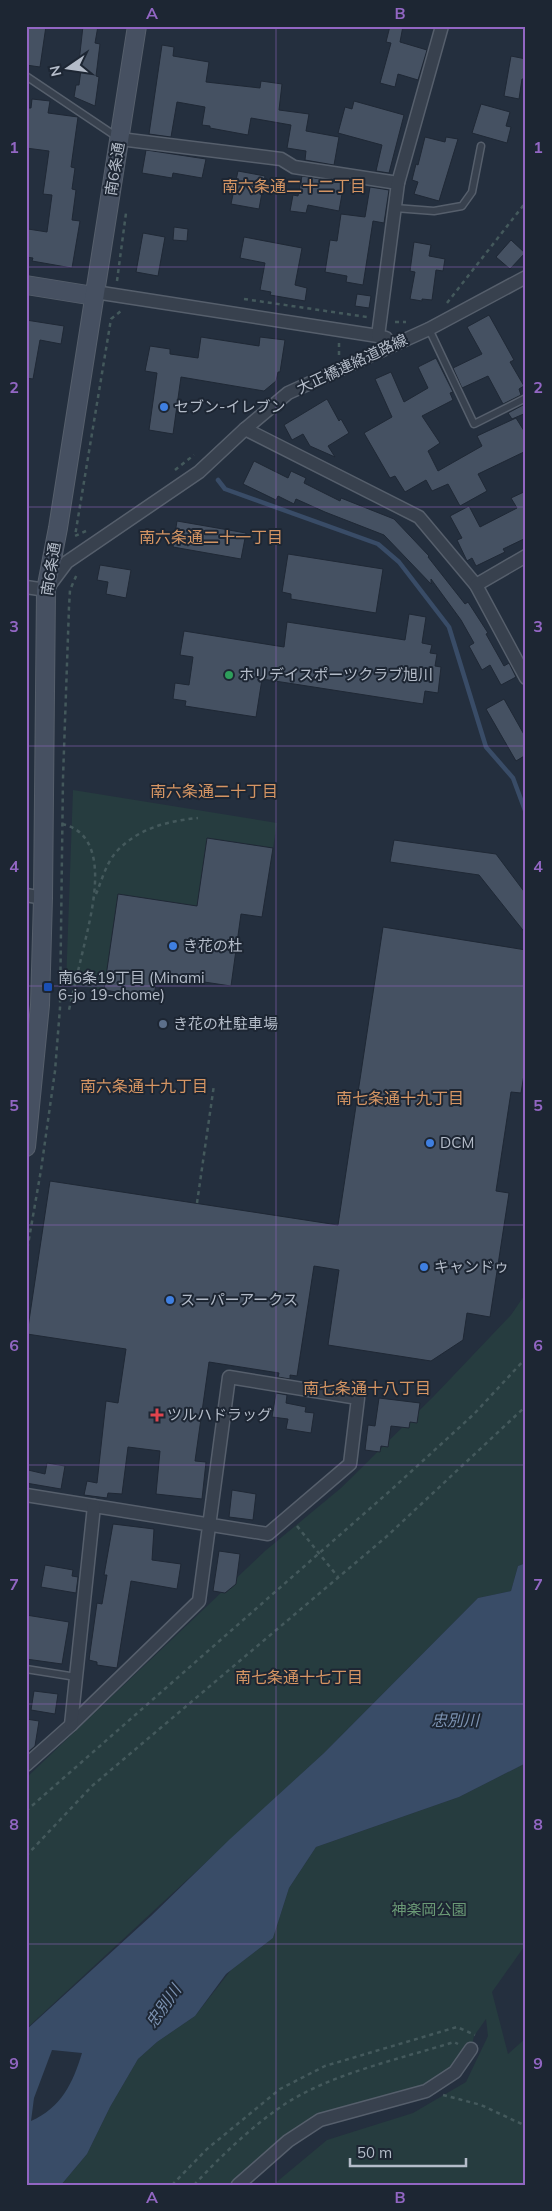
<svg xmlns="http://www.w3.org/2000/svg" width="552" height="2211" font-family="Mulish,'Noto Sans JP',sans-serif">
<style>
.green{fill:#263c3f}
.water{fill:#394c67;fill-rule:evenodd}
.lines{fill:none;stroke-linecap:round;stroke-linejoin:round}
.stream{stroke:#394c67;stroke-width:4.5}
.building{fill:#455162;stroke:#1f2835}
.lane-casing{stroke:#565f6c;stroke-width:9}
.street-casing{stroke:#565f6c;stroke-width:15}
.secondary-casing{stroke:#565f6c;stroke-width:20}
.path{stroke:#44595c;stroke-width:2.5;stroke-dasharray:4 4;stroke-linecap:butt}
.lane{stroke:#38414e;stroke-width:6}
.street{stroke:#38414e;stroke-width:12}
.secondary{stroke:#465061;stroke-width:18}
.grid{fill:none;stroke:#9266c3;stroke-width:1;stroke-opacity:0.55}
.shop-dot{fill:#3f7fe0;stroke:#1d2633;stroke-width:2}
.leisure-dot{fill:#2e9e5b;stroke:#1d2633;stroke-width:2}
.transit-dot{fill:#1a4fb4;stroke:#1d2633;stroke-width:2}
.service-dot{fill:#5c6f8a;stroke:#1d2633;stroke-width:2}
.health-dot{fill:#e0444e;stroke:#1d2633;stroke-width:2}
.labels{text-anchor:middle;stroke-width:4;stroke-linejoin:round;paint-order:stroke}
.street-label{font-size:15px;fill:#b4bcc9;stroke:#1d2633}
.poi-label{font-size:15px;fill:#b4bcc9;stroke:#1d2633;text-anchor:start}
.park-label{font-size:15px;fill:#6b9a76;stroke:#1d2633}
.neighbourhood-label{font-size:16px;fill:#d59563;stroke:#1d2633}
.water-label{font-size:16px;font-style:italic;fill:#7c92b1;stroke:#1d2633}
.neatline{fill:none;stroke:#9266c3;stroke-width:2}
.grid-label{font-size:16px;text-anchor:middle;font-weight:bold;fill:#9266c3}
</style>
<rect width="100%" height="100%" fill="#242f3e"/>
<g class="green">
<path d="M73 790 277 823 273 848 207 838 197 906 118 894 104 990 66 984Z"/>
<path d="M526 1293V1563L518 1566 511 1591 478 1598 324 1753 26 2029V1778L265 1551 341 1488 434 1396 511 1315Z"/>
<path d="M526 1763V1944L492 1992 508 2054 526 2038V2185H273L327 2140 413 2113 466 2082 488 2036 486 2019 474 2036 471 2049 426 2091 320 2120 238 2185H61L87 2154 110 2107 138 2059 157 2042 195 2016 231 1970 273 1938 289 1888 316 1847 459 1797Z"/>
</g>
<path class="water" d="M526 1563V1763L459 1797 316 1847 289 1888 273 1938 226 1974 195 2016 157 2042 138 2059 110 2107 87 2154 61 2185H26V2030L151 1916 230 1839 324 1753 478 1598 511 1591 518 1566ZM52 2050 82 2053C73 2083 61 2108 31 2121L34 2098Z"/>
<g class="lines">
<path class="stream" d="M218 480 225 489 378 544 399 562 449 627 486 747 513 778 526 813"/>
</g>
<g class="building">
<path d="M26 26H46L40 67 26 65Z"/>
<path d="M83 26H98L95 43 100 44 96 76 99 77 95 106 74 97 76 85H79L82 62H79Z"/>
<path d="M390 26H403L400 42 427 50 418 80 398 74 395 87 380 83 391 43 386 42Z"/>
<path d="M162 45 174 47 173 56 209 62 206 82 260 88 261 81 282 84 279 110 309 114 306 131 339 137 334 165 305 160 306 151 287 148 291 125 251 118 248 135 210 128V126L202 125 205 107 177 102 171 137 149 134Z"/>
<path d="M511 56 526 59V79H522L519 99 504 96Z"/>
<path d="M32 99 50 101 48 113 78 117 71 167 75 168 72 189 76 190 72 220 80 221 72 268 32 261 33 258 26 257 28 229 47 232 52 195 43 194 49 151 26 148V108H31Z"/>
<path d="M354 101 404 115 389 173 376 171 382 145 338 133 345 107 352 109Z"/>
<path d="M481 104 510 112 506 126 511 127 507 143 472 133Z"/>
<path d="M425 137 445 142 446 137 458 139 439 201 414 194 418 182 412 180 416 164 418 165Z"/>
<path d="M146 150 206 159 202 178 173 173 172 178 142 173Z"/>
<path d="M238 171 265 176 259 209 231 204Z"/>
<path d="M302 176 344 183 339 211 308 205 306 213 290 211 293 195 298 196Z"/>
<path d="M370 187 389 190 384 223 373 221 363 285 346 282 347 276 325 272 330 240 337 241 341 214 365 217Z"/>
<path d="M174 227 188 229 187 241 173 240Z"/>
<path d="M143 233 165 237 158 276 136 272Z"/>
<path d="M244 237 302 248 295 285 307 288 305 301 270 295 271 292 260 290 265 263 240 258Z"/>
<path d="M511 240 525 253 510 269 496 257Z"/>
<path d="M414 242 431 245 429 256 445 259 443 271 436 270 432 300 422 299V301L410 299 415 272 410 271Z"/>
<path d="M357 294 371 296 369 308 355 306Z"/>
<path d="M489 315 514 360 510 362 524 386 519 389 521 395 503 404 488 376 462 388 453 368 482 354 467 327Z"/>
<path d="M26 320 64 326 61 344 40 340 33 379 26 378Z"/>
<path d="M201 337 259 346 260 337 285 340 280 372H278L276 381 264 391 181 377 173 434 149 430 157 373 145 371 150 346 170 349V354L198 358Z"/>
<path d="M436 358 453 392 450 393 453 400 422 416 440 443 428 451 438 471 482 446 477 436 516 418 526 434V451L478 474 487 491 460 506 448 484 432 491 426 480 405 492 395 476 390 478 364 433 392 417 375 379 391 372 404 402 428 388 418 367Z"/>
<path d="M327 399 339 421 341 419 349 433 328 446 335 457 310 446 303 434 292 440 284 425Z"/>
<path d="M525 404 526 413 512 419 508 413Z"/>
<path d="M254 461 288 478 291 471 306 478 304 483 340 501 341 498 394 519 429 556 428 557 465 604 468 602 488 633 486 634 504 666 509 663 516 677 501 685 490 665 482 670 469 646 474 643 461 620 431 579V584L384 535 325 512 296 499 294 504 278 496 276 500 243 484Z"/>
<path d="M526 491V538L503 549 505 552 476 566 472 558 467 561 457 540 462 538 450 516 469 506 480 527 517 508 511 498Z"/>
<path d="M177 521 246 533 241 559 173 547Z"/>
<path d="M288 554 383 569 376 613 291 599V594L282 592Z"/>
<path d="M100 565 131 570 126 598 106 594 108 582 97 580Z"/>
<path d="M409 614 426 617 422 643 432 645 430 653 437 654 435 666 441 667 438 693 425 691 423 704 262 679 256 717 185 706 186 701 173 699 175 683 189 685 193 657 180 655 184 631 284 647 287 622 405 640Z"/>
<path d="M504 699 526 738V755L516 761 486 709Z"/>
<path d="M207 838 273 848 262 917 241 914 231 986 157 975 154 998 104 990 118 894 197 906Z"/>
<path d="M394 840 496 854 526 894V934L479 875 390 862Z"/>
<path d="M383 927 526 950V1062L521 1093 511 1092 496 1191 509 1193 490 1317 467 1313 463 1340 431 1361 328 1345 339 1270 314 1266 297 1376 290 1375V1379L278 1377 279 1373 209 1362 195 1461 206 1462 202 1499 156 1494 160 1451 128 1447 122 1494 108 1493 107 1498 84 1495 87 1481 97 1483 106 1401 118 1403 126 1349 27 1334 50 1181 338 1225Z"/>
<path d="M276 1393 287 1395 286 1403 306 1407 305 1412 314 1413 311 1433 286 1429 288 1419 272 1417Z"/>
<path d="M379 1398 420 1403 417 1423 410 1422 409 1428 391 1426 388 1447 381 1446 380 1452 365 1450 368 1425 375 1426Z"/>
<path d="M47 1463 65 1466 61 1489 26 1483 28 1470 45 1474Z"/>
<path d="M232 1490 256 1494 253 1520 229 1517Z"/>
<path d="M113 1524 154 1529 152 1560 181 1564 177 1589 131 1581 117 1668 97 1665V1662L89 1660 97 1603 102 1604 107 1575H104Z"/>
<path d="M219 1551 240 1554 236 1584 225 1593 213 1591Z"/>
<path d="M45 1565 73 1570 72 1576 78 1577 76 1593 41 1587Z"/>
<path d="M26 1615 69 1622 62 1664 26 1659Z"/>
<path d="M34 1691 58 1694 55 1714 31 1710Z"/>
<path d="M26 1719 39 1721 35 1746 26 1754Z"/>
</g>
<g class="lines">
<g class="lane-casing">
<g id="lane">
<path d="M26 76 117 137"/>
<path d="M395 208 434 211 462 206 472 192 481 146"/>
<path d="M429 329 474 424 526 398"/>
<path d="M26 1669 76 1677"/>
</g>
</g>
<g class="street-casing">
<g id="street">
<path d="M120 139 281 159 294 167 398 183"/>
<path d="M95 292 378 336 386 338"/>
<path d="M378 336 398 183 442 26"/>
<path d="M245 429 419 517 476 585 526 678"/>
<path d="M476 585 526 556"/>
<path d="M26 587 46 590 67 562 199 472 245 429 288 393 429 329 526 277"/>
<path d="M26 895 43 898"/>
<path d="M26 1495 268 1534 350 1464 358 1398 229 1377 199 1601 71 1725 26 1765"/>
<path d="M71 1725 94 1506"/>
<path d="M238 2185 288 2141 320 2120 426 2091 455 2072 471 2049"/>
</g>
</g>
<g class="secondary-casing">
<g id="secondary">
<path d="M26 285 94 296"/>
<path d="M26 1147 40 1005 43 898 46 590 58 528 137 26"/>
</g>
</g>
<g class="path">
<path d="M117 281 126 213"/>
<path d="M244 299 367 317"/>
<path d="M447 303 526 202"/>
<path d="M395 322H406"/>
<path d="M339 343V355"/>
<path d="M175 470 194 455"/>
<path d="M86 531 75 536 111 319 121 311"/>
<path d="M62 824C113 835 92 911 84 946 79 967 74 988 69 1010"/>
<path d="M96 894C102 880 106 863 117 851 139 828 168 821 198 818"/>
<path d="M197 1203 214 1085"/>
<path d="M26 1256 41 1170 55 1071 60 1008 63 778 69 607 70 590 77 574"/>
<path d="M297 1526 338 1577"/>
<path d="M26 1811 391 1490 474 1414 526 1358"/>
<path d="M26 1856 92 1786 386 1537 526 1406"/>
<path d="M443 2095 481 2105 526 2126"/>
<path d="M172 2185 207 2149 280 2089 325 2066 457 2027 475 2035"/>
<path d="M194 2185C221 2156 250 2128 282 2106 329 2074 400 2059 454 2042L458 2044"/>
</g>
<use href="#lane" class="lane"/>
<use href="#street" class="street"/>
<use href="#secondary" class="secondary"/>
</g>
<path class="grid" d="M276 26V2185M26 267H526M26 507H526M26 746H526M26 986H526M26 1225H526M26 1465H526M26 1704H526M26 1944H526"/>
<g class="shop-dot">
<circle cx="164" cy="407" r="5"/>
<circle cx="173" cy="946" r="5"/>
<circle cx="430" cy="1143" r="5"/>
<circle cx="424" cy="1267" r="5"/>
<circle cx="170" cy="1300" r="5"/>
</g>
<circle class="leisure-dot" cx="229" cy="675" r="5"/>
<rect class="transit-dot" x="43" y="982" width="10" height="10" rx="2.5"/>
<circle class="service-dot" cx="163" cy="1024" r="5"/>
<path class="health-dot" d="M154.5 1407.5h5v5h5v5h-5v5h-5v-5h-5v-5h5z"/>
<g class="labels">
<g class="street-label">
<text transform="translate(115 169) rotate(-81)" y="5">南6条通</text>
<text transform="translate(352 364) rotate(-25)" y="5">大正橋連絡道路線</text>
<text transform="translate(51 569) rotate(-81)" y="5">南6条通</text>
</g>
<g class="poi-label">
<text x="174" y="412">セブン-イレブン</text>
<text x="239" y="680">ホリデイスポーツクラブ旭川</text>
<text x="183" y="951">き花の杜</text>
<text x="58" y="983">南6条19丁目 (Minami<tspan x="58" dy="17">6-jo 19-chome)</tspan></text>
<text x="173" y="1029">き花の杜駐車場</text>
<text x="440" y="1148">DCM</text>
<text x="434" y="1272">キャンドゥ</text>
<text x="180" y="1305">スーパーアークス</text>
<text x="167" y="1420">ツルハドラッグ</text>
</g>
<g class="park-label">
<text x="429" y="1915">神楽岡公園</text>
</g>
<g class="neighbourhood-label">
<text x="294" y="192">南六条通二十二丁目</text>
<text x="211" y="543">南六条通二十一丁目</text>
<text x="214" y="797">南六条通二十丁目</text>
<text x="144" y="1092">南六条通十九丁目</text>
<text x="400" y="1104">南七条通十九丁目</text>
<text x="367" y="1394">南七条通十八丁目</text>
<text x="299" y="1683">南七条通十七丁目</text>
</g>
<g class="water-label">
<text x="455" y="1726">忠別川</text>
<text transform="translate(163 2006) rotate(-55)" y="6">忠別川</text>
</g>
</g>
<rect width="552" height="2211" fill="none" stroke="#1d2633" stroke-width="55"/>
<g transform="translate(68 68) rotate(257)" stroke="#1d2633" stroke-width="4" paint-order="stroke">
<path d="M0-4L9 19L0 12L-9 19Z" fill="#b4bcc9"/>
<text y="-8" font-size="14" font-weight="bold" text-anchor="middle" fill="#b4bcc9">N</text>
</g>
<path d="M350 2158v8h116v-8" fill="none" stroke="#b4bcc9" stroke-width="2.5"/>
<text x="357" y="2158" font-size="15" fill="#b4bcc9" stroke="#1d2633" stroke-width="4" paint-order="stroke">50 m</text>
<rect x="28" y="28" width="496" height="2156" class="neatline"/>
<g class="grid-label">
<text x="152" y="19">A</text>
<text x="400" y="19">B</text>
<text x="14" y="153">1</text>
<text x="538" y="153">1</text>
<text x="14" y="393">2</text>
<text x="538" y="393">2</text>
<text x="14" y="632">3</text>
<text x="538" y="632">3</text>
<text x="14" y="872">4</text>
<text x="538" y="872">4</text>
<text x="14" y="1111">5</text>
<text x="538" y="1111">5</text>
<text x="14" y="1351">6</text>
<text x="538" y="1351">6</text>
<text x="14" y="1590">7</text>
<text x="538" y="1590">7</text>
<text x="14" y="1830">8</text>
<text x="538" y="1830">8</text>
<text x="14" y="2069">9</text>
<text x="538" y="2069">9</text>
<text x="152" y="2203">A</text>
<text x="400" y="2203">B</text>
</g>
</svg>
